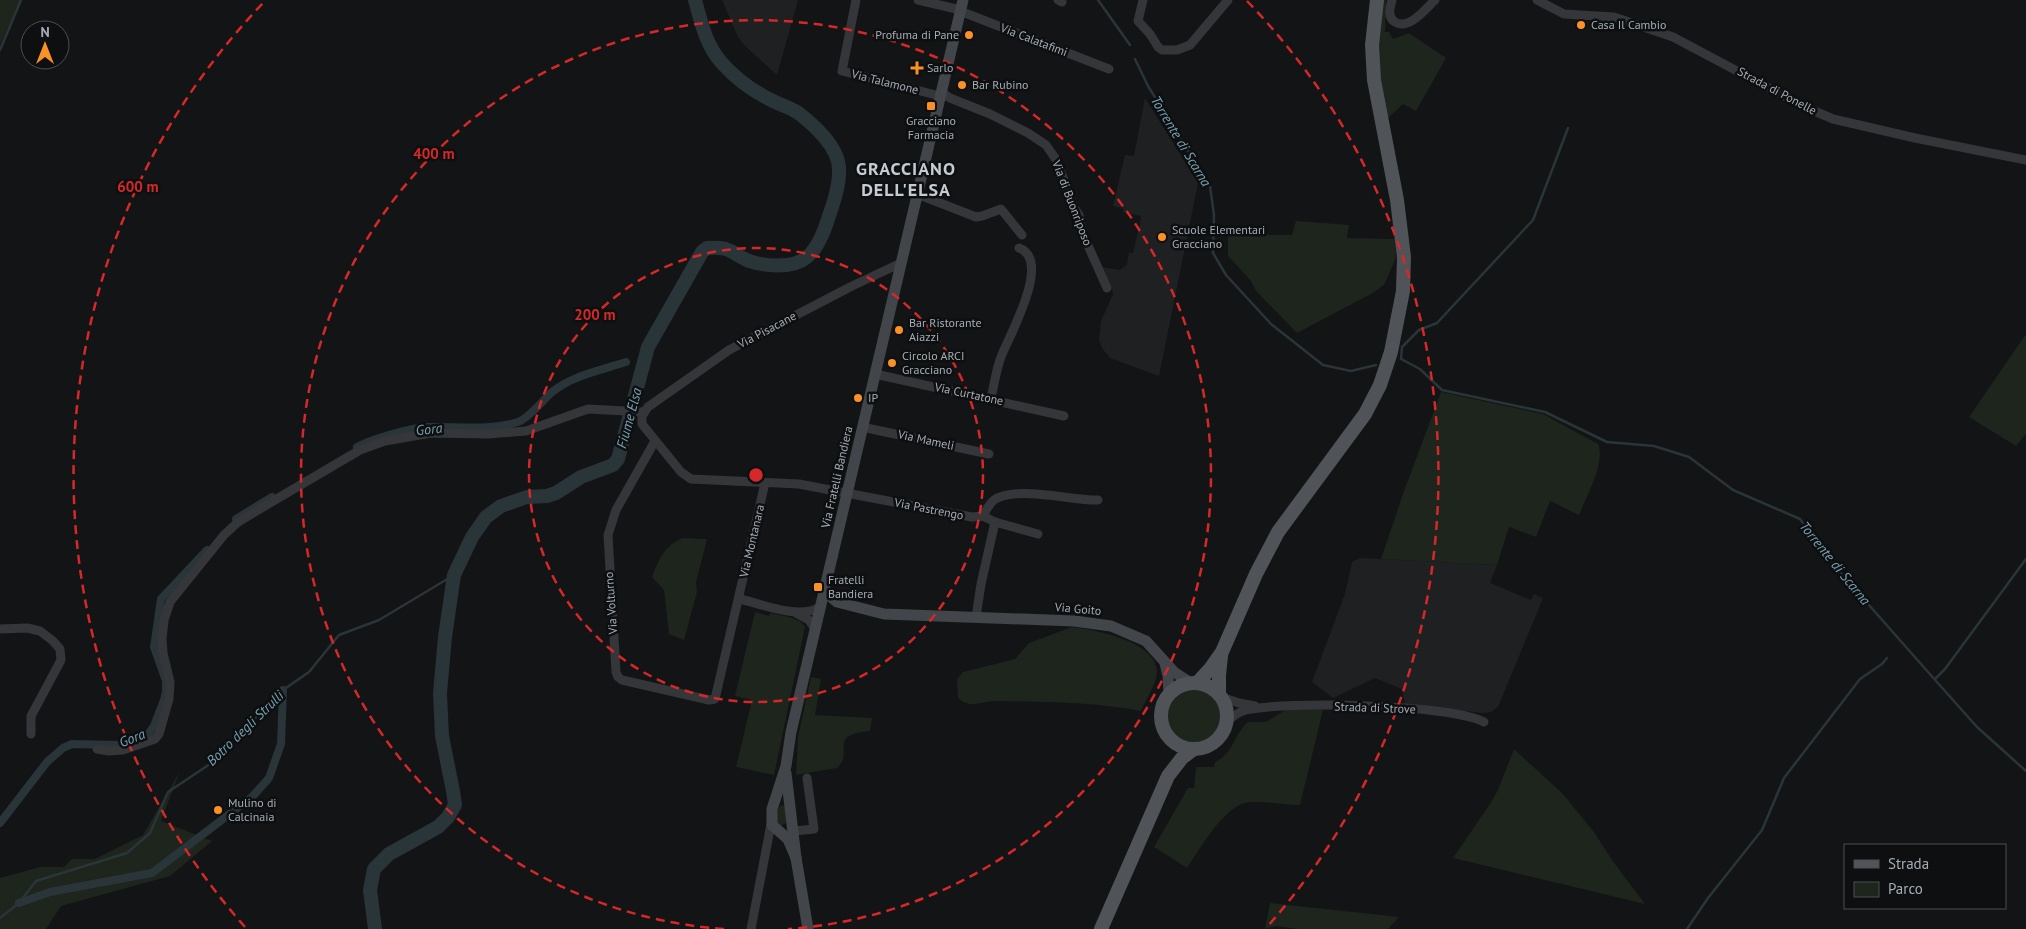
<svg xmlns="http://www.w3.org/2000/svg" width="2026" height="929" font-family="'PT Sans',sans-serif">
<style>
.built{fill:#1f2022}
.green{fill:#1d251d}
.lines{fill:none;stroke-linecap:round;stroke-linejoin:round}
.stream{stroke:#293539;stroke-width:2.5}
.canal{stroke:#293539;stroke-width:8}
.river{stroke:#293539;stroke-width:14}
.street{stroke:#34363a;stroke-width:9}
.secondary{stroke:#42454a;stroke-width:11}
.primary{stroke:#505459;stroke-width:14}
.ring{fill:none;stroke:#d62828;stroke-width:2.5;stroke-dasharray:9 6}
.poi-dot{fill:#fa9127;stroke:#0e0f10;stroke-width:2}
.labels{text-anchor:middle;stroke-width:5;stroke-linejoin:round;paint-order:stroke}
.poi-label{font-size:12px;fill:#a4adb6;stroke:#0e0f10;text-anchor:start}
.street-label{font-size:12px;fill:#a4adb6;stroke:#0e0f10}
.water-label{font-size:14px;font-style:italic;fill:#79a1b3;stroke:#0e0f10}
.district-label{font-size:18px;font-weight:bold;letter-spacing:1px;fill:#c5cbd2;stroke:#0e0f10}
.centre{fill:#d62828;stroke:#0e0f10;stroke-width:2.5}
.ring-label{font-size:15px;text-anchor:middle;font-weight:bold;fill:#d62828;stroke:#0e0f10;stroke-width:5;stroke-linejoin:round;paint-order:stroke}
</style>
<rect width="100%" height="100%" fill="#131415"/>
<g class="built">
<path d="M722 0H798L777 75 744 45 738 37Z"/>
<path d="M1145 98 1198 183 1159 376 1110 358 1102 348 1099 340 1101 321 1113 294 1112 289 1101 267 1120 270 1127 265 1129 253H1133L1140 223 1141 216 1123 212V208L1113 206 1125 155 1134 156Z"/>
<path d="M1360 558 1497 565 1490 583 1531 600 1534 594 1543 598 1498 707 1491 712 1484 713 1405 705 1402 689 1375 678 1333 698 1312 682 1345 594 1352 562Z"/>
</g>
<g class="green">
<path d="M0 0H21L0 45Z"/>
<path d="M1383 0H1386L1385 32H1389L1393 39 1409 33 1446 58 1416 111 1403 104 1386 120 1382 99 1378 46Z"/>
<path d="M1296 221 1349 225 1347 238 1395 239 1396 258 1384 285 1371 294 1297 333 1256 291 1251 281 1228 256V234L1292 235Z"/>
<path d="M2026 334V434L2016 446 1969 417Z"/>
<path d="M1441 392 1543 414 1598 444C1606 461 1586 498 1579 515L1550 501 1536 537 1509 527 1497 565 1381 559 1404 491Z"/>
<path d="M683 538 707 539 696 582 697 592 684 640 669 634 664 590 652 577C659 560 664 545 683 538Z"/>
<path d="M755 612 769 616 770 613C781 616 800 617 805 627L774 775 736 767 752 700 735 696Z"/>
<path d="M1072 627C1095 630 1156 641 1157 671 1158 681 1145 701 1141 711 1094 702 1045 702 998 701 982 700 971 710 958 698L957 679 963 672 1015 659 1029 643Z"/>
<path d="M811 677 821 679 815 715 872 718 870 731C826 735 855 752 837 768L796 775 798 737Z"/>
<circle cx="1195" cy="716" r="28"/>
<path d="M1285 710H1323L1300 805C1287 805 1256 800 1245 803 1222 809 1200 849 1187 868L1154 847 1188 788H1194L1196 767H1214L1215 762C1235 752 1233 735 1248 722H1266Z"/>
<path d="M1514 749 1563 794 1594 832 1612 860 1645 904 1453 858 1490 804 1498 790Z"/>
<path d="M180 771 161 821 212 841 170 876 61 906 46 929H0V878L40 867H64L72 859H95L143 835Z"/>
<path d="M784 805 786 807 787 821 785 824 781 825 777 823V810L780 806Z"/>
<path d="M1270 903 1399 917 1388 929H1298L1276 926 1265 929Z"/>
</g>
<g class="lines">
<g class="stream">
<path d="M1098 0 1130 45"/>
<path d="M0 50 21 0"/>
<path d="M1135 59 1148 86 1210 186 1214 215 1213 253 1226 275 1271 324 1323 365 1351 371 1376 365"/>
<path d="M1568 128 1533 220 1437 323 1419 330 1402 347 1401 359 1420 369 1442 390 1545 412 1607 442 1654 446 1689 457 1733 490 1800 519 1839 571 1928 672 1977 727 2026 771"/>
<path d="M1935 679 1945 669 2026 559"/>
<path d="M0 918 19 903 36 881 127 853 150 833 168 792 213 762 283 690 309 672 339 635 379 620 454 575"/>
<path d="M1687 929 1708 898 1762 830 1784 778 1860 679 1882 664 1887 658"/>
</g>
<g class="canal">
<path d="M357 447C372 439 410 428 427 427 457 426 489 431 518 422 529 418 543 400 552 392 574 375 601 370 626 362"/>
<path d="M236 519 272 497"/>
<path d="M0 823 47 762 63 748 72 744 118 745 149 733 154 726 164 700 166 691V681L154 647 161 599 207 550"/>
<path d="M19 903 50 892 152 873 252 797 269 778 281 744 283 690"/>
</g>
<path class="river" d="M375 929 370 890 374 869 389 854 438 827 448 817 455 805 453 791 442 736 440 693 445 637 454 575 472 537 486 517 501 506 527 497 547 496 556 493 581 477 613 465 618 459 648 347 702 252 707 248C732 246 730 253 749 261 760 265 776 266 787 265 809 263 818 246 825 228 831 210 840 187 839 169 839 147 813 124 797 112 789 107 781 105 773 101 754 92 735 78 721 62 706 45 701 22 695 0"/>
<g class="street">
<path d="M856 0 842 71 940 96"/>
<path d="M918 0 961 10"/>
<path d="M1058 0 1062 2"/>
<path d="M1143 0 1138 21 1150 34 1158 47 1162 50H1177L1190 45 1228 0"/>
<path d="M1392 0C1390 8 1387 17 1395 22 1409 31 1426 8 1435 0"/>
<path d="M1537 0 1564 14 1614 17 1673 37 1805 107 1833 119 1915 138 2026 160"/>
<path d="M960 11 1109 69"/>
<path d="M941 92 950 98 990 114 1028 133 1046 145 1057 161 1073 206 1079 215 1082 232 1107 288"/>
<path d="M917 194 976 217 982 216 1001 209 1022 235"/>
<path d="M901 263 852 286 729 350 648 407 642 416V424L681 472 691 479 799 484 972 517 983 516 995 522 1038 534"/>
<path d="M875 374 1064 416"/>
<path d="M991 399C994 385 996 370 1001 357 1008 338 1053 260 1019 248"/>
<path d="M862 427 989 454"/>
<path d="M655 441 616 510 608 535 616 672 618 677 622 680 709 700 715 699 765 483"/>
<path d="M983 516C986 510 989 504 994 500 1014 485 1073 501 1098 500"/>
<path d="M740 599C761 604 800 620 820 607"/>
<path d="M796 613 809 620 815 629"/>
<path d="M976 617 981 584 995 522"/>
<path d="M0 629 27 628 40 631 53 641 60 649 61 660 31 716V734"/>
<path d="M1221 697 1239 703 1255 706"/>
<path d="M1227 722C1232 717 1238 712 1246 710 1285 701 1450 704 1484 722"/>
<path d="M97 749 109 751 123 750 155 739 159 734 169 699 170 682 163 653 162 639 164 620 170 602 224 535 237 523 258 510 360 450 385 441 431 433 488 434 526 431 588 409 644 412"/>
<path d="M794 831 814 829 807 778"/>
<path d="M751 929 771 824"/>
</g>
<g class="secondary">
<path d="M824 591 837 602 884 614 1074 621 1111 626 1146 641 1174 672 1191 683"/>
<path d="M1165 663 1168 676 1169 694"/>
<path d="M786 773 796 858 808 929"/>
<path d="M796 858 788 839 772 825V809L786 766 791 732 807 664 963 0"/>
</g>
<g class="primary">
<path d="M1197 683 1210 669 1222 652 1256 574 1278 532 1365 414 1380 385 1391 352 1403 291 1404 257 1397 200 1374 80 1372 45 1377 0"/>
<circle cx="1194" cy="716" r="33"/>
<path d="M1219 694V675L1221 656"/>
<path d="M1101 929 1168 776 1182 758 1194 749"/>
</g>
</g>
<g class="ring">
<circle cx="756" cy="475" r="227"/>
<path d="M724 929A455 455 0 1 1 788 929"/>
<path d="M245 927A682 682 0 0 1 265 1M1247 1A682 682 0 0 1 1267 927"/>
</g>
<g class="poi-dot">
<circle cx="1581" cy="25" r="5"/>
<circle cx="969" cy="35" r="5"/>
<path d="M914.5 60.5h5v5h5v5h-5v5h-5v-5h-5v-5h5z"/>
<circle cx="962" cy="85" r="5"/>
<rect x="926" y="101" width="10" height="10" rx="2.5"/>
<circle cx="1162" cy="237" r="5"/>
<circle cx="899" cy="330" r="5"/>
<circle cx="892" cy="363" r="5"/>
<circle cx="858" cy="398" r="5"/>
<rect x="813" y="582" width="10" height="10" rx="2.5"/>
<circle cx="218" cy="810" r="5"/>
</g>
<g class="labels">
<g class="poi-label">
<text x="1591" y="29">Casa Il Cambio</text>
<text x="959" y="39" text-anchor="end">Profuma di Pane</text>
<text x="927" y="72">Sarlo</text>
<text x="972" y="89">Bar Rubino</text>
<text x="931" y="125" text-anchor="middle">Gracciano<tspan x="931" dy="14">Farmacia</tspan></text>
<text x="1172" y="234">Scuole Elementari<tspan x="1172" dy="14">Gracciano</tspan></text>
<text x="909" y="327">Bar Ristorante<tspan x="909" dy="14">Aiazzi</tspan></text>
<text x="902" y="360">Circolo ARCI<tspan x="902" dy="14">Gracciano</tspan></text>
<text x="868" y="402">IP</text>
<text x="828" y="584">Fratelli<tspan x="828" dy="14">Bandiera</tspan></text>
<text x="228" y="807">Mulino di<tspan x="228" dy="14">Calcinaia</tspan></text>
</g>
<g class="street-label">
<text transform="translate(1034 40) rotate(21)" y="4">Via Calatafimi</text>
<text transform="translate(885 82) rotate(14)" y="4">Via Talamone</text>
<text transform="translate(1777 91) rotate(28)" y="4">Strada di Ponelle</text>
<text transform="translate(1072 203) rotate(69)" y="4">Via di Buonriposo</text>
<text transform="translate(767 330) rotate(-28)" y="4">Via Pisacane</text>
<text transform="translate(969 394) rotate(12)" y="4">Via Curtatone</text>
<text transform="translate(926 440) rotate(12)" y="4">Via Mameli</text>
<text transform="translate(837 477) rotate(-77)" y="4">Via Fratelli Bandiera</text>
<text transform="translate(929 509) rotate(11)" y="4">Via Pastrengo</text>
<text transform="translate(752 541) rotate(-77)" y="4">Via Montanara</text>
<text transform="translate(611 603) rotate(-94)" y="4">Via Volturno</text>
<text transform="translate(1078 609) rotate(5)" y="4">Via Goito</text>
<text transform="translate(1375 708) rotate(2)" y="4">Strada di Strove</text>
</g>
<g class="water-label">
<text transform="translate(1181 141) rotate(59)" y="5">Torrente di Scarna</text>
<text transform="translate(629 418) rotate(-75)" y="5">Fiume Elsa</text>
<text transform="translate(429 429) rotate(-6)" y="5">Gora</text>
<text transform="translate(1835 563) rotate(51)" y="5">Torrente di Scarna</text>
<text transform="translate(245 728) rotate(-44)" y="5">Botro degli Strulli</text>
<text transform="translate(132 738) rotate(-21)" y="5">Gora</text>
</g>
<g class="district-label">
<text x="906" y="175">GRACCIANO<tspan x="906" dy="21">DELL'ELSA</tspan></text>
</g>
</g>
<circle cx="756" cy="475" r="8" class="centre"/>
<g class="ring-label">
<text x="434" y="159">400 m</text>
<text x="138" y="192">600 m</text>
<text x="595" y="320">200 m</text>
</g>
<rect x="1844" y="844" width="162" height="65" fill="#0e0f10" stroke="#4a4e52"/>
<rect x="1854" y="860" width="25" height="8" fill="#505459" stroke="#4a4e52"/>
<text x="1888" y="869" font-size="15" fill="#a4adb6">Strada</text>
<rect x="1854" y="882" width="25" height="15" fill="#1d251d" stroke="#4a4e52"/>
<text x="1888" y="894" font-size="15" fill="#a4adb6">Parco</text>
<g transform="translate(45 45)"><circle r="24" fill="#0e0f10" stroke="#4a4e52"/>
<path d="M0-4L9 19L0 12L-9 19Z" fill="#fa9127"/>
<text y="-8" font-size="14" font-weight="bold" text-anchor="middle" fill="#a4adb6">N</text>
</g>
</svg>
